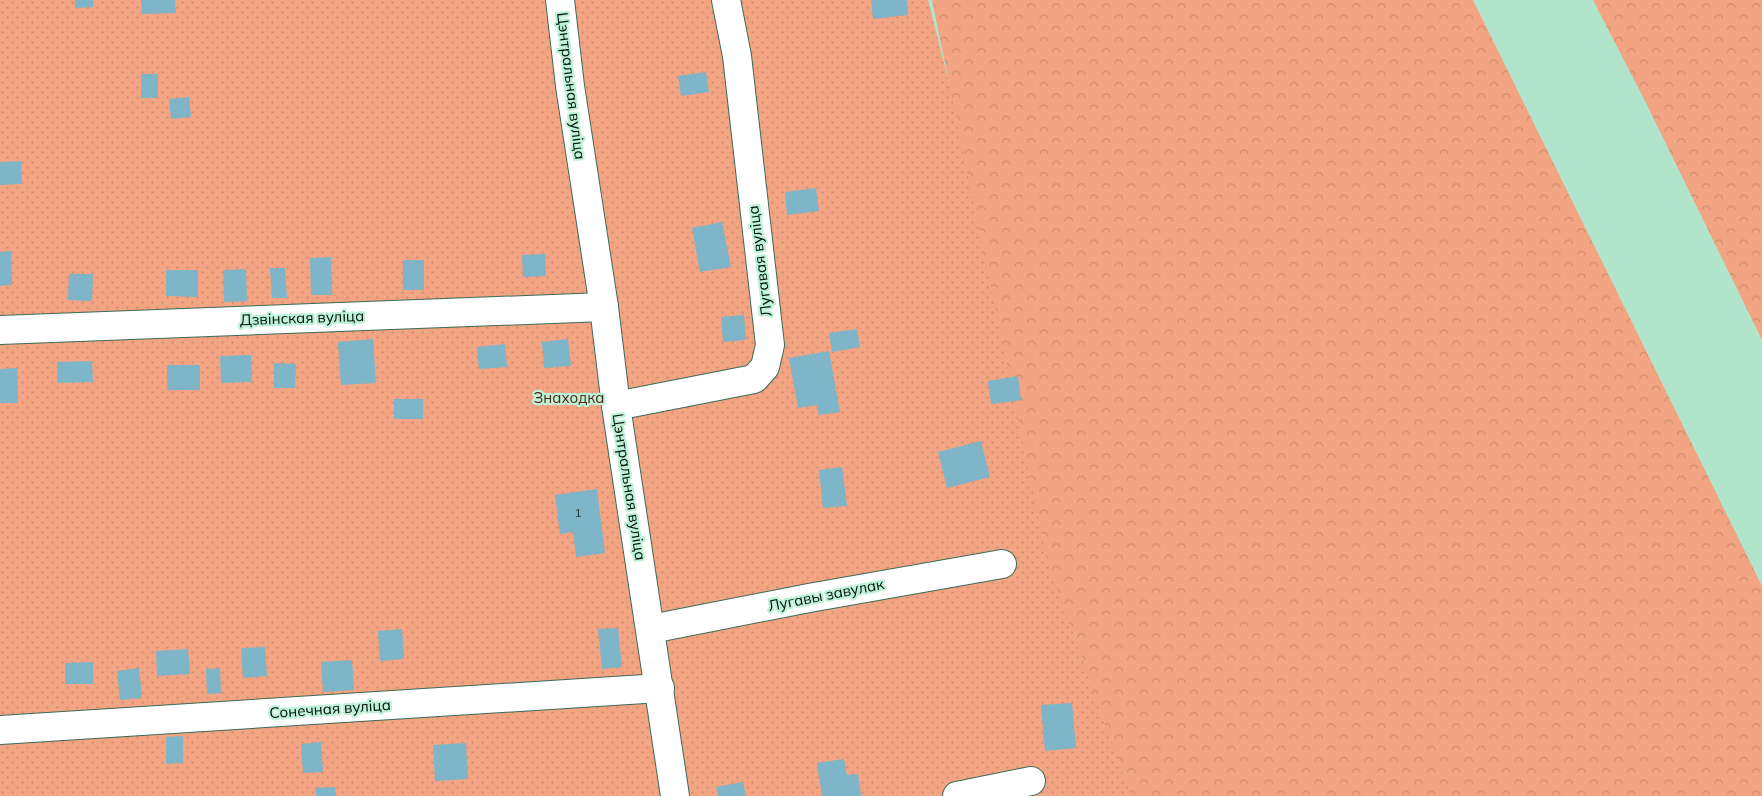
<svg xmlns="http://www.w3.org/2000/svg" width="1762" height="796" font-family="Mulish,sans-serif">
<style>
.green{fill:url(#green-dots)}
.forest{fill:url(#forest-crowns)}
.building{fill:#7eb5c9}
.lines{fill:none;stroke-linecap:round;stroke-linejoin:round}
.minor-casing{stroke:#3c6c56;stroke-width:30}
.minor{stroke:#fff;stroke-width:28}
.labels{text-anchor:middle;stroke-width:4.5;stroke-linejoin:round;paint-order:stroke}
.number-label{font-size:12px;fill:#203938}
.street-label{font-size:15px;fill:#001008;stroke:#bef2d8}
.park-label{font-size:15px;fill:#532612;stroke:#bef2d8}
</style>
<defs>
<pattern id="green-dots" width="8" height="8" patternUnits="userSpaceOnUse" patternTransform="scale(1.25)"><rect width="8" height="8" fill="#f2a483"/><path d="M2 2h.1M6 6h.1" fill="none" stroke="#ce8c70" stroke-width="1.8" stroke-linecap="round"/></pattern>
<pattern id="forest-crowns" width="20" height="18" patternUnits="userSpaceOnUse" patternTransform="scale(1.25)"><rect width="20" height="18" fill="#f2a483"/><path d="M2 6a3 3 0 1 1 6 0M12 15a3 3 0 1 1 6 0" fill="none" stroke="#ce8c70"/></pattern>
</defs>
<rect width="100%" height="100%" fill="#b1e5cb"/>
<path class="green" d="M0 0H928L1031 405 1139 796H0Z"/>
<g class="forest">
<path d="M932 0H1473L1762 586V796H1131L1047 560Z"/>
<path d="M1593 0H1762V340L1646 103Z"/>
</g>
<g class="building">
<path d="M75 0H93V7L75 8Z"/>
<path d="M141 0H175L176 13 142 14Z"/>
<path d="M871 0H907L908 15 873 19Z"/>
<path d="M706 72 709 92 681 96 678 76Z"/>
<rect x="141" y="74" width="17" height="24"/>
<path d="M189 97 191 117 171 119 169 99Z"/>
<path d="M21 161 22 184 0 185V162Z"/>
<path d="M816 188 819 211 787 215 785 192Z"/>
<path d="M722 222 731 267 700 272 692 228Z"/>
<path d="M11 251 12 285 0 286V252Z"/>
<path d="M545 254 546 276 523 277 522 255Z"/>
<path d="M331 257 332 295H311L310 258Z"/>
<rect x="403" y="260" width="21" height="30"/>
<path d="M270 268H285L287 298H272Z"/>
<path d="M246 269 247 301 224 302 223 270Z"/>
<path d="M166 270H198V297L166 296Z"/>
<path d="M69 274H93L92 301 68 300Z"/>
<path d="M744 315 746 340 723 342 721 317Z"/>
<path d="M857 329 860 347 832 352 829 333Z"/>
<path d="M373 339 376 383 341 385 338 342Z"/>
<path d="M568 339 571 366 544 368 542 342Z"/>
<path d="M505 344 507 367 479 369 477 347Z"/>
<path d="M829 351 840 412 819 415 817 405 798 408 789 358Z"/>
<path d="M251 355 252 382 221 383 220 356Z"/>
<path d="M92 361 93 382 57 383V362Z"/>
<path d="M274 363 296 364 295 388H274Z"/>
<rect x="167" y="365" width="33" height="25"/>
<path d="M17 368 18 403H0V369Z"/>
<path d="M1018 376 1021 400 991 404 988 381Z"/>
<rect x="394" y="399" width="29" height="20"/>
<path d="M981 441 990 477 947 488 938 452Z"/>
<path d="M842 467 847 506 823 508 819 470Z"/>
<path d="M597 489 605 553 576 557 573 532 560 534 555 495Z"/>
<path d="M618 628 622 667 602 669 598 629Z"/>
<path d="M402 629 404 659 380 661 378 631Z"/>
<path d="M265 647 267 676 243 678 241 648Z"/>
<path d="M188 649 190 674 157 676 156 651Z"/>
<path d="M352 660 354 690 323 692 321 662Z"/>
<path d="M93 662V684H65V663Z"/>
<path d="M139 668 142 698 120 700 117 671Z"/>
<path d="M220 668 221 693 207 694 206 669Z"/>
<path d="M1072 703 1076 748 1045 751 1041 705Z"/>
<path d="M183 736V763L166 764V737Z"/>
<path d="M321 742 323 772 303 773 301 744Z"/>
<path d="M466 743 468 779 435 781 433 745Z"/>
<path d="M844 759 847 775 858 774 861 796H822L817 763Z"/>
<path d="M743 782 746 796H718L716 787Z"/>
<path d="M335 787 336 796H316L315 788Z"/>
</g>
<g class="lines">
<g class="minor-casing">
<g id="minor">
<path d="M560 0 570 86 604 307 616 406 675 796"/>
<path d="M0 330 604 307"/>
<path d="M616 406 754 379 765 367 770 345 737 56 726 0"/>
<path d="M651 629 809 598 1002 564"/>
<path d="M0 730 660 688"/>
<path d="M957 796 1031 781"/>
</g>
</g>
<use href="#minor" class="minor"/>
</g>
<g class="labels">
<g class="number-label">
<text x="578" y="517">1</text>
</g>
<g class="street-label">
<text transform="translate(571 86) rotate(83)" y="5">Цэнтральная вуліца</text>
<text transform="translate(760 261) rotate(-97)" y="5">Лугавая вуліца</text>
<text transform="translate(302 318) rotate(-2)" y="5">Дзвінская вуліца</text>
<text transform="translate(629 487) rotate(81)" y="5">Цэнтральная вуліца</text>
<text transform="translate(826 595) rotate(-11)" y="5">Лугавы завулак</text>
<text transform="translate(330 709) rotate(-4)" y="5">Сонечная вуліца</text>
</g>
<g class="park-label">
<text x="569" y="403">Знаходка</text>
</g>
</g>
</svg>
